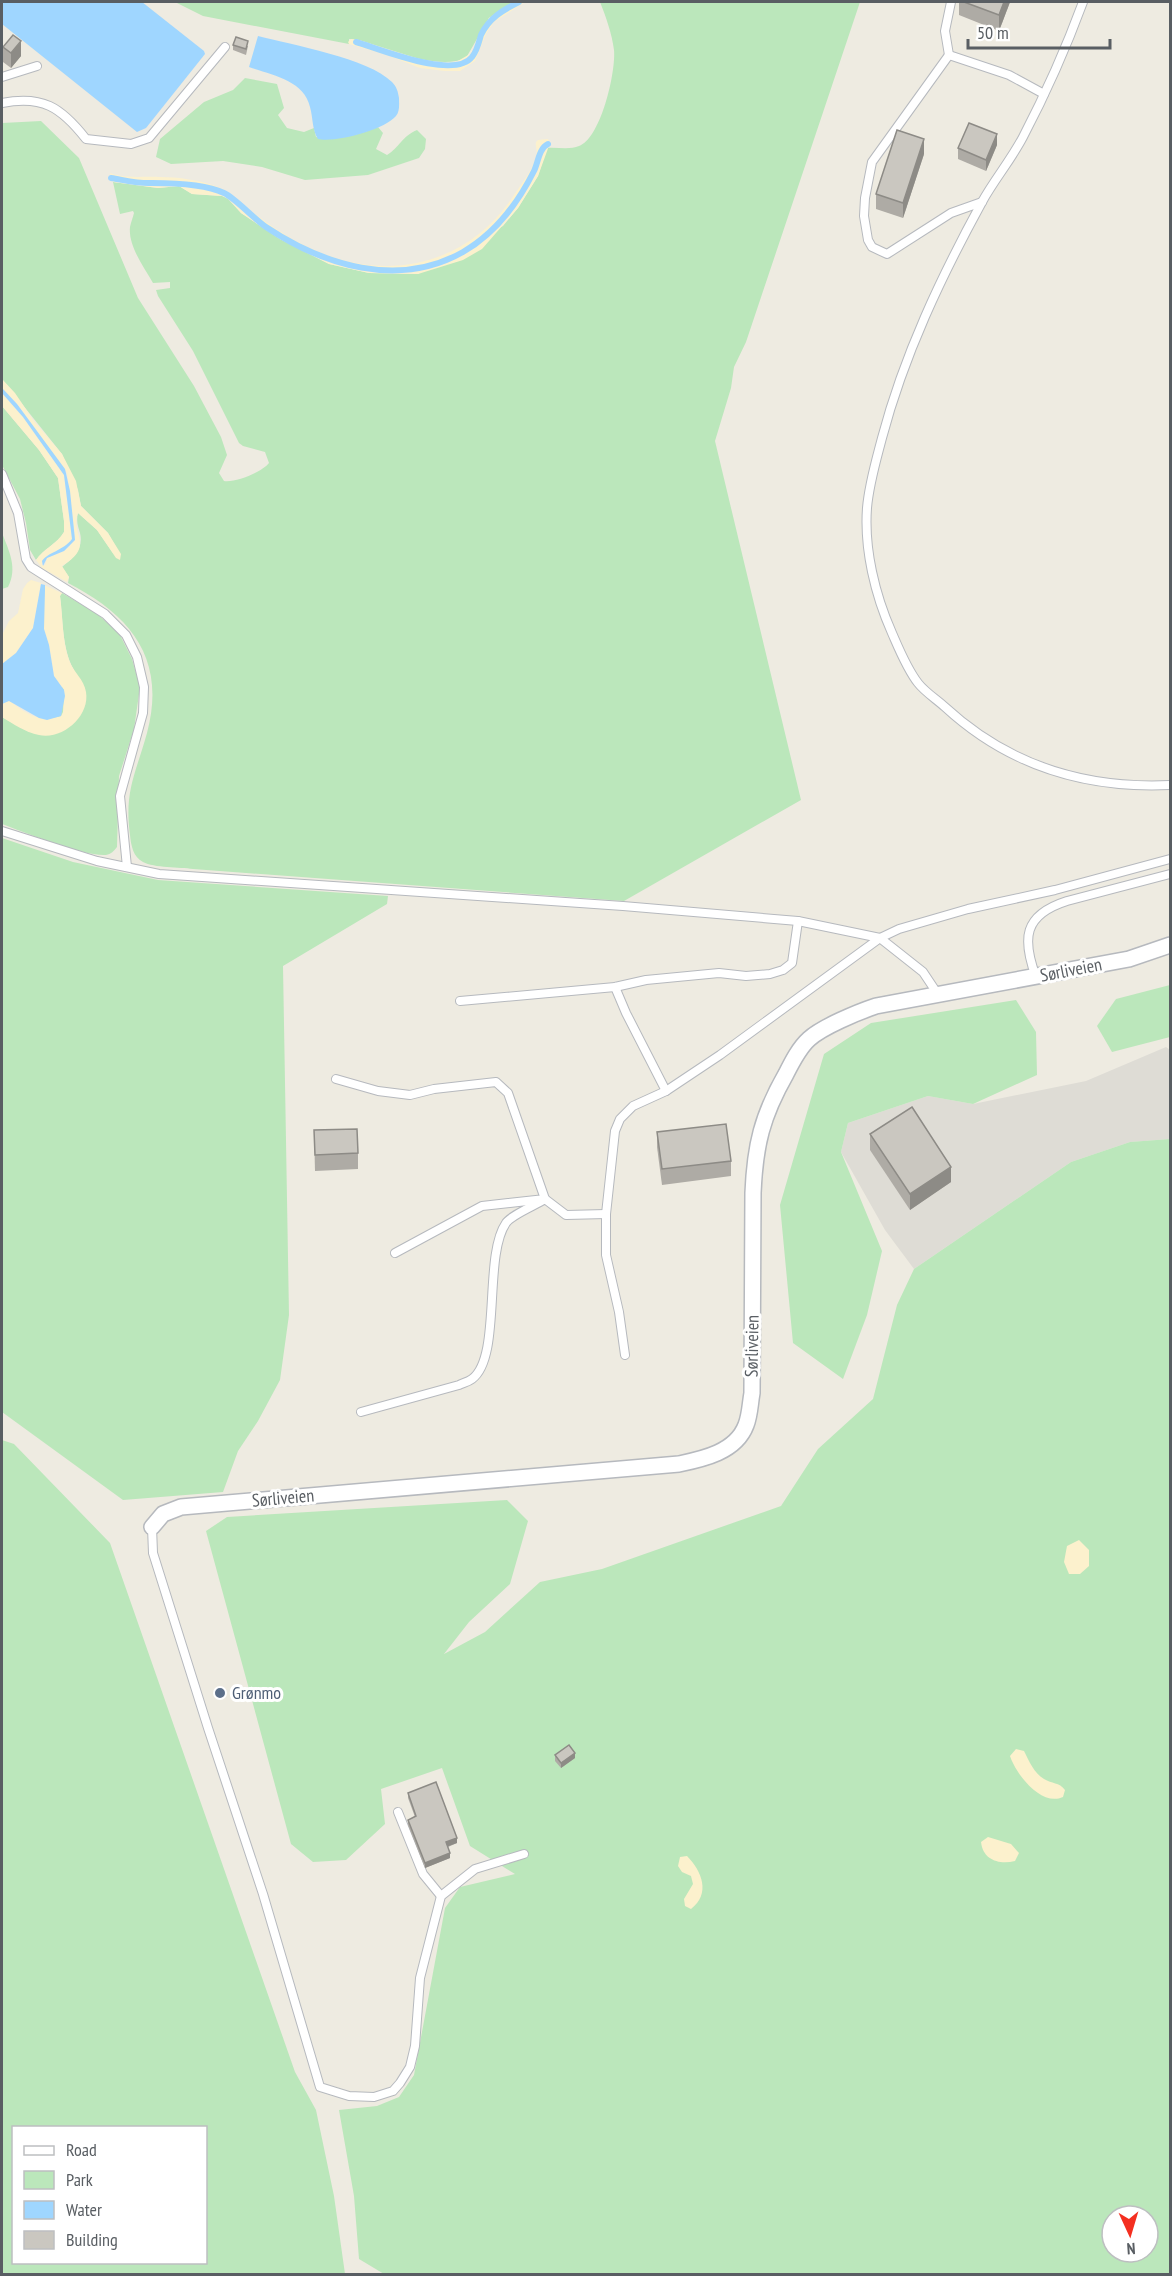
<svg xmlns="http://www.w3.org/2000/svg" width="1172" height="2276" font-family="'PT Sans Narrow',sans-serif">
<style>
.industrial{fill:#dedcd5}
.green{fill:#bbe7bb;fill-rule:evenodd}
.sand{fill:#fcf1cd}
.water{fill:#9fd6ff}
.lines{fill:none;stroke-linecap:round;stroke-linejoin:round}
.stream{stroke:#9fd6ff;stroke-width:6}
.lane-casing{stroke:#b6b9be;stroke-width:10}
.street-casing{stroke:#b6b9be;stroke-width:18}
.lane{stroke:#fff;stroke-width:8}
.street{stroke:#fff;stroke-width:15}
.wall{fill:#aeaba5}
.shaded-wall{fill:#8d8b86}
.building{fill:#cac7c0;stroke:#8d8b86;stroke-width:1.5}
.service-dot{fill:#5c6f8a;stroke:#fff;stroke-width:2}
.labels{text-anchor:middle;stroke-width:6;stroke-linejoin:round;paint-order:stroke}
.street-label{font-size:18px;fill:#595e63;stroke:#fff}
.service-label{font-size:18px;fill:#4e5e75;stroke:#fff;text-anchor:start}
</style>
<rect width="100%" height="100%" fill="#eeebe1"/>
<path class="industrial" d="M1166 1047 1170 1050V1139L1130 1142 1071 1162 914 1269 885 1230 841 1152 848 1123 928 1096 973 1104 1086 1081Z"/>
<g class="green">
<path d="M175 2H513L489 18 466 58C438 71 388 49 359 40L349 39V44L203 16Z"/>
<path d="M600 2H860L746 342 734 367 731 388 715 441 801 800 624 901 193 869C180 867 154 868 143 862 133 857 131 845 130 835 124 791 136 773 147 733 167 658 130 615 68 583L69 577 62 567C73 558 84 549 80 533 78 526 76 521 78 513L97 530 113 553 118 551 108 533 81 506 78 490 62 454 2 379V123L41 121 79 158 138 298 194 386 221 437 227 455 219 473 224 481C235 483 262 472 269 463L265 452 243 446 239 443 193 351 158 296 156 290 170 288V282L153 283C144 267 128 246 130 227 131 222 133 217 134 213L133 211 120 214 113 182 158 188 179 186 192 194 222 196 228 199 241 213 280 239 329 264 369 273 418 274 503 226 518 208 538 176 547 148C557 147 570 150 579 146 601 138 616 72 614 50 612 34 606 17 600 2Z"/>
<path d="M245 78 277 84 284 108 278 115 287 128 304 132 314 128 316 137C338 141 357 135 378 127L383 133 376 149 387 155C400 147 401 137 417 130L426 139 425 149 419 158 368 175 305 180 262 167 223 161 171 164 156 157 160 139 204 102 233 90Z"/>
<path d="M2 406 39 450 58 478 64 521V532C57 544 43 549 36 560L30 550 26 523 20 499 2 465Z"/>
<path d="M2 533C9 551 18 568 8 587L2 589Z"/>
<path d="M62 593 96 613 119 633 132 659 140 687 134 729 119 776 117 847C114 851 111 854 106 855 86 857 23 832 2 824V717L29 732 74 670C62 649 63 620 60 596Z"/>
<path d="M2 838 73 862 158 880 388 896 387 904 283 966 289 1315 280 1380 258 1421 238 1451 223 1492 123 1500 2 1412Z"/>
<path d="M1170 985V1037L1112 1052 1097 1026 1116 999Z"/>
<path d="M1016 1000 1036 1032 1037 1075 973 1104 928 1096 848 1123 841 1152 882 1251 867 1315 843 1379 793 1343 780 1205 824 1054 871 1023Z"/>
<path d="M1170 1139V2274H384L359 2259 354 2196 339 2110 377 2106 399 2097 414 2075 445 1908 460 1887 515 1874 470 1846 442 1768 381 1789 385 1824 346 1860 313 1862 291 1844 206 1531 227 1517 507 1500 528 1521 510 1584 469 1622 444 1654 485 1632 540 1582 602 1569 781 1506 818 1449 873 1399 897 1305 914 1269 1071 1162 1130 1142ZM1112 2216H1148V2252H1112Z"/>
<path d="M2 1440 14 1444 110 1543 295 2072 316 2110 334 2196 345 2274H2ZM14 2128H206V2262H14Z"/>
</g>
<g class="sand">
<path d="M513 2H525L494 22 486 34 475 61 460 71H445L420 68 387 55 349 44 348 42 351 39 359 40 429 62H456L470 54 489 18Z"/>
<path d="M548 139 550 143 538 176 518 208 482 249 463 260 418 274 369 273 329 264 280 239 241 213 228 198 222 196 192 194 179 186 158 188 113 182 110 173C127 179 142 176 160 177 178 177 200 180 218 187 229 191 238 201 247 208 269 225 292 241 317 251 391 283 470 263 514 195 522 183 533 170 536 156 538 150 535 148 536 142L538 140Z"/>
<path d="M2 379 15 393 34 421 62 454 76 481 81 506 108 533 121 554 120 560 116 558 97 530 78 513C70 535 96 545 62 566L69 577 67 582 42 568 36 560C43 549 57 544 64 532V521L58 478 39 450 2 406V393L23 417 64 475 72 539C64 550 51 552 42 561V565H45L47 558 64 551 69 547 75 537 67 473 17 404 2 388Z"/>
<path d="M31 580 41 583 33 628 16 653 2 664V635L9 621 18 613 23 589 27 583Z"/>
<path d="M44 585 62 593 60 596C63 617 62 640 69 660 73 672 84 679 86 692 90 716 63 740 39 735 25 732 13 724 2 717V704L9 700C27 715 39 722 61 716L63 712 64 690 54 676 49 645 44 629Z"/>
<path d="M1079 1540 1089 1550V1566L1080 1574H1069L1064 1562 1067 1546Z"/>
<path d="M1016 1749 1024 1751C1029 1761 1034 1773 1044 1779 1052 1784 1059 1782 1065 1790L1063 1797C1041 1807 1016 1774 1010 1756Z"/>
<path d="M988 1837 1011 1844 1019 1853 1015 1861C999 1865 983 1860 981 1842Z"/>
<path d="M687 1856C702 1871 711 1894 691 1909L685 1906 684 1899 693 1884 691 1876 682 1872 678 1866 680 1857Z"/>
</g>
<g class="water">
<path d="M2 2H142L204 51 205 54 146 128 137 132 2 24Z"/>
<path d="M258 36C292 45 368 58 392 82 397 87 398 92 399 98 399 104 400 111 396 116 384 130 335 143 318 139 312 130 313 117 310 107 304 80 272 75 249 67Z"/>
<path d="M2 388 17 404 65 469 70 491 75 540 64 551 47 558 43 566 42 561C48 552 63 551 72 539L64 475 23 417 2 393Z"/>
<path d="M41 584 45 585V590L44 629 49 645 54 676 64 690 65 696 61 716 47 720 39 718 9 701 2 704 3 694 2 664 16 653 33 628Z"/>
</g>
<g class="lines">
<g class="stream">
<path d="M356 42C380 49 454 80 472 57 477 51 479 42 481 35 489 18 503 10 519 2"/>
<path d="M111 178C124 180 139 184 152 183 172 183 205 184 224 193 235 198 253 218 266 227 323 265 398 289 463 252 494 234 518 203 534 171 538 163 539 148 548 144"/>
</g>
<g class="lane-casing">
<g id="lane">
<path d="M1083 2C1066 48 1046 93 1023 137 1011 160 994 180 982 202 941 277 904 355 882 438 876 461 869 484 867 508 864 549 875 595 892 633 899 649 907 669 918 683 925 692 936 699 945 707 1009 766 1084 789 1170 785"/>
<path d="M949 55 872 162 865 198 864 216 868 240 872 247 887 254 951 213 982 202"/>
<path d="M949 55 1009 75 1044 94"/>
<path d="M949 55 945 31 951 2"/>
<path d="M2 77 37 66"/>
<path d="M2 103C42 95 61 107 86 139L131 144 149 138 225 47"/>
<path d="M2 474 18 513 26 559 31 567 105 614 126 635 137 657 144 687 143 713 120 796 127 867"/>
<path d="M2 831 97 861 159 874 623 906 798 921 880 938 923 972 937 993"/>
<path d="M1036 977C1022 939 1023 915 1067 901L1170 874"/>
<path d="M615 987 626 1013 666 1091"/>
<path d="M460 1001 615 987 646 980 719 973 746 976 770 974 783 970 792 963 798 921"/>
<path d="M336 1079 378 1091 410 1095 434 1089 496 1082 508 1093 545 1199 482 1206 395 1253"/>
<path d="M625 1355 619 1312 606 1255V1214L615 1131 620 1119 633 1106 666 1091 720 1055 880 938 899 929 968 909 1055 890 1170 859"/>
<path d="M361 1412 459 1385C463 1383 468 1382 472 1379 502 1357 483 1256 506 1223 511 1215 536 1205 545 1199L566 1215 606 1214"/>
<path d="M152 1527 153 1553 208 1728 263 1894 320 2087 349 2096 374 2097 393 2091 400 2083 410 2067 415 2046 420 1978 441 1896 475 1869 524 1854"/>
<path d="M398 1812 423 1874 441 1896"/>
</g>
</g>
<g class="street-casing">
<path id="street" d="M152 1527 163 1514 181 1507 679 1464C703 1459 736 1452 746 1425 750 1415 750 1404 752 1393L753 1193C755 1145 762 1116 786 1074 792 1062 799 1048 809 1039 822 1027 858 1012 876 1006L1129 959 1170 945"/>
</g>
<use href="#lane" class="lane"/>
<use href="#street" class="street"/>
</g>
<g class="wall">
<path d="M959 2H1010L999 31 959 15Z"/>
<path d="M233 45 248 46 246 55 233 50Z"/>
<path d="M3 47 21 56 11 68 3 62Z"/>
<path d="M997 145 986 171 958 159V148Z"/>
<path d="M924 154 903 218 876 209V194Z"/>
<path d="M314 1130 358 1153V1169L315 1171Z"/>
<path d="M657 1132 731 1161V1176L662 1185 657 1147Z"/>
<path d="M870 1134 951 1182 910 1210 870 1150Z"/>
<path d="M555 1755 575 1758 561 1768 555 1761Z"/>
<path d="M408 1793 457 1843 448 1847 450 1858 425 1868 408 1825V1820L415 1817 408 1798Z"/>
</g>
<g class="shaded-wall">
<path d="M1004 2H1010L999 31V15Z"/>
<path d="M21 41V56L11 68V53Z"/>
<path d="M997 134V145L986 171V160Z"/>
<path d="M924 139V154L903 218V203Z"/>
<path d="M951 1167V1182L910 1210V1194Z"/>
<path d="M575 1753V1758L561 1768V1763Z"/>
<path d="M457 1838V1843L446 1847V1842Z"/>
<path d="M450 1853V1858L425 1868V1863Z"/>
</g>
<g class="building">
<path d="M964 2H1004L999 15Z"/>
<path d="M13 35 21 41 11 53 3 47Z"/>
<path d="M236 37 248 41 246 49 233 45Z"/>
<path d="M969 123 997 134 986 160 958 148Z"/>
<path d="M897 130 924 139 903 203 876 194Z"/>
<path d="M912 1107 951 1167 910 1194 870 1134Z"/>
<path d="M726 1124 731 1161 662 1169 657 1132Z"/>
<path d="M357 1129 358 1153 315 1155 314 1130Z"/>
<path d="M569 1745 575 1753 561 1763 555 1755Z"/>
<path d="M436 1782 457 1838 446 1842 450 1853 425 1863 408 1820 416 1816 408 1793Z"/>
</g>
<circle class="service-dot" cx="220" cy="1693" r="6"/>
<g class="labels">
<g class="street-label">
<text transform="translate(1071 970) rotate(-11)" y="6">Sørliveien</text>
<text transform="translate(752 1346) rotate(-89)" y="6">Sørliveien</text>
<text transform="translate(283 1498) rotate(-5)" y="6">Sørliveien</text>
</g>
<g class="service-label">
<text x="232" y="1699">Grønmo</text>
</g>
</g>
<rect width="1172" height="2276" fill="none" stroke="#595e63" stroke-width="6"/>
<rect x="12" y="2126" width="195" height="138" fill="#ffffff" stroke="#bdbfc1" stroke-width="1.5"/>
<rect x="24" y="2146" width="30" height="9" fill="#ffffff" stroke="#bdbfc1" stroke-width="1.5"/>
<text x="66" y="2156" font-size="18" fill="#595e63">Road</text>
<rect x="24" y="2171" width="30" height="18" fill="#bbe7bb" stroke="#bdbfc1" stroke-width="1.5"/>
<text x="66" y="2186" font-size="18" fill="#595e63">Park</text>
<rect x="24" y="2201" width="30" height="18" fill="#9fd6ff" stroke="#bdbfc1" stroke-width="1.5"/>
<text x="66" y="2216" font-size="18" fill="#595e63">Water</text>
<rect x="24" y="2231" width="30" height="18" fill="#cac7c0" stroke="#bdbfc1" stroke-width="1.5"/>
<text x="66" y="2246" font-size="18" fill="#595e63">Building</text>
<g transform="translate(1130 2234) rotate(176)"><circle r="28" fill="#ffffff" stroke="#bdbfc1" stroke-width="1.5"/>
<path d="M0-4.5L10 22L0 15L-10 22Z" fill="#f42f20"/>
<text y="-9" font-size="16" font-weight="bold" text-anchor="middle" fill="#595e63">N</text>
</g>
<path d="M968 39v9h142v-9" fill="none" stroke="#595e63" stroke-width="3"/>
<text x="977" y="39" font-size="18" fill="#595e63" stroke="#ffffff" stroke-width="4.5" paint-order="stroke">50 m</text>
</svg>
